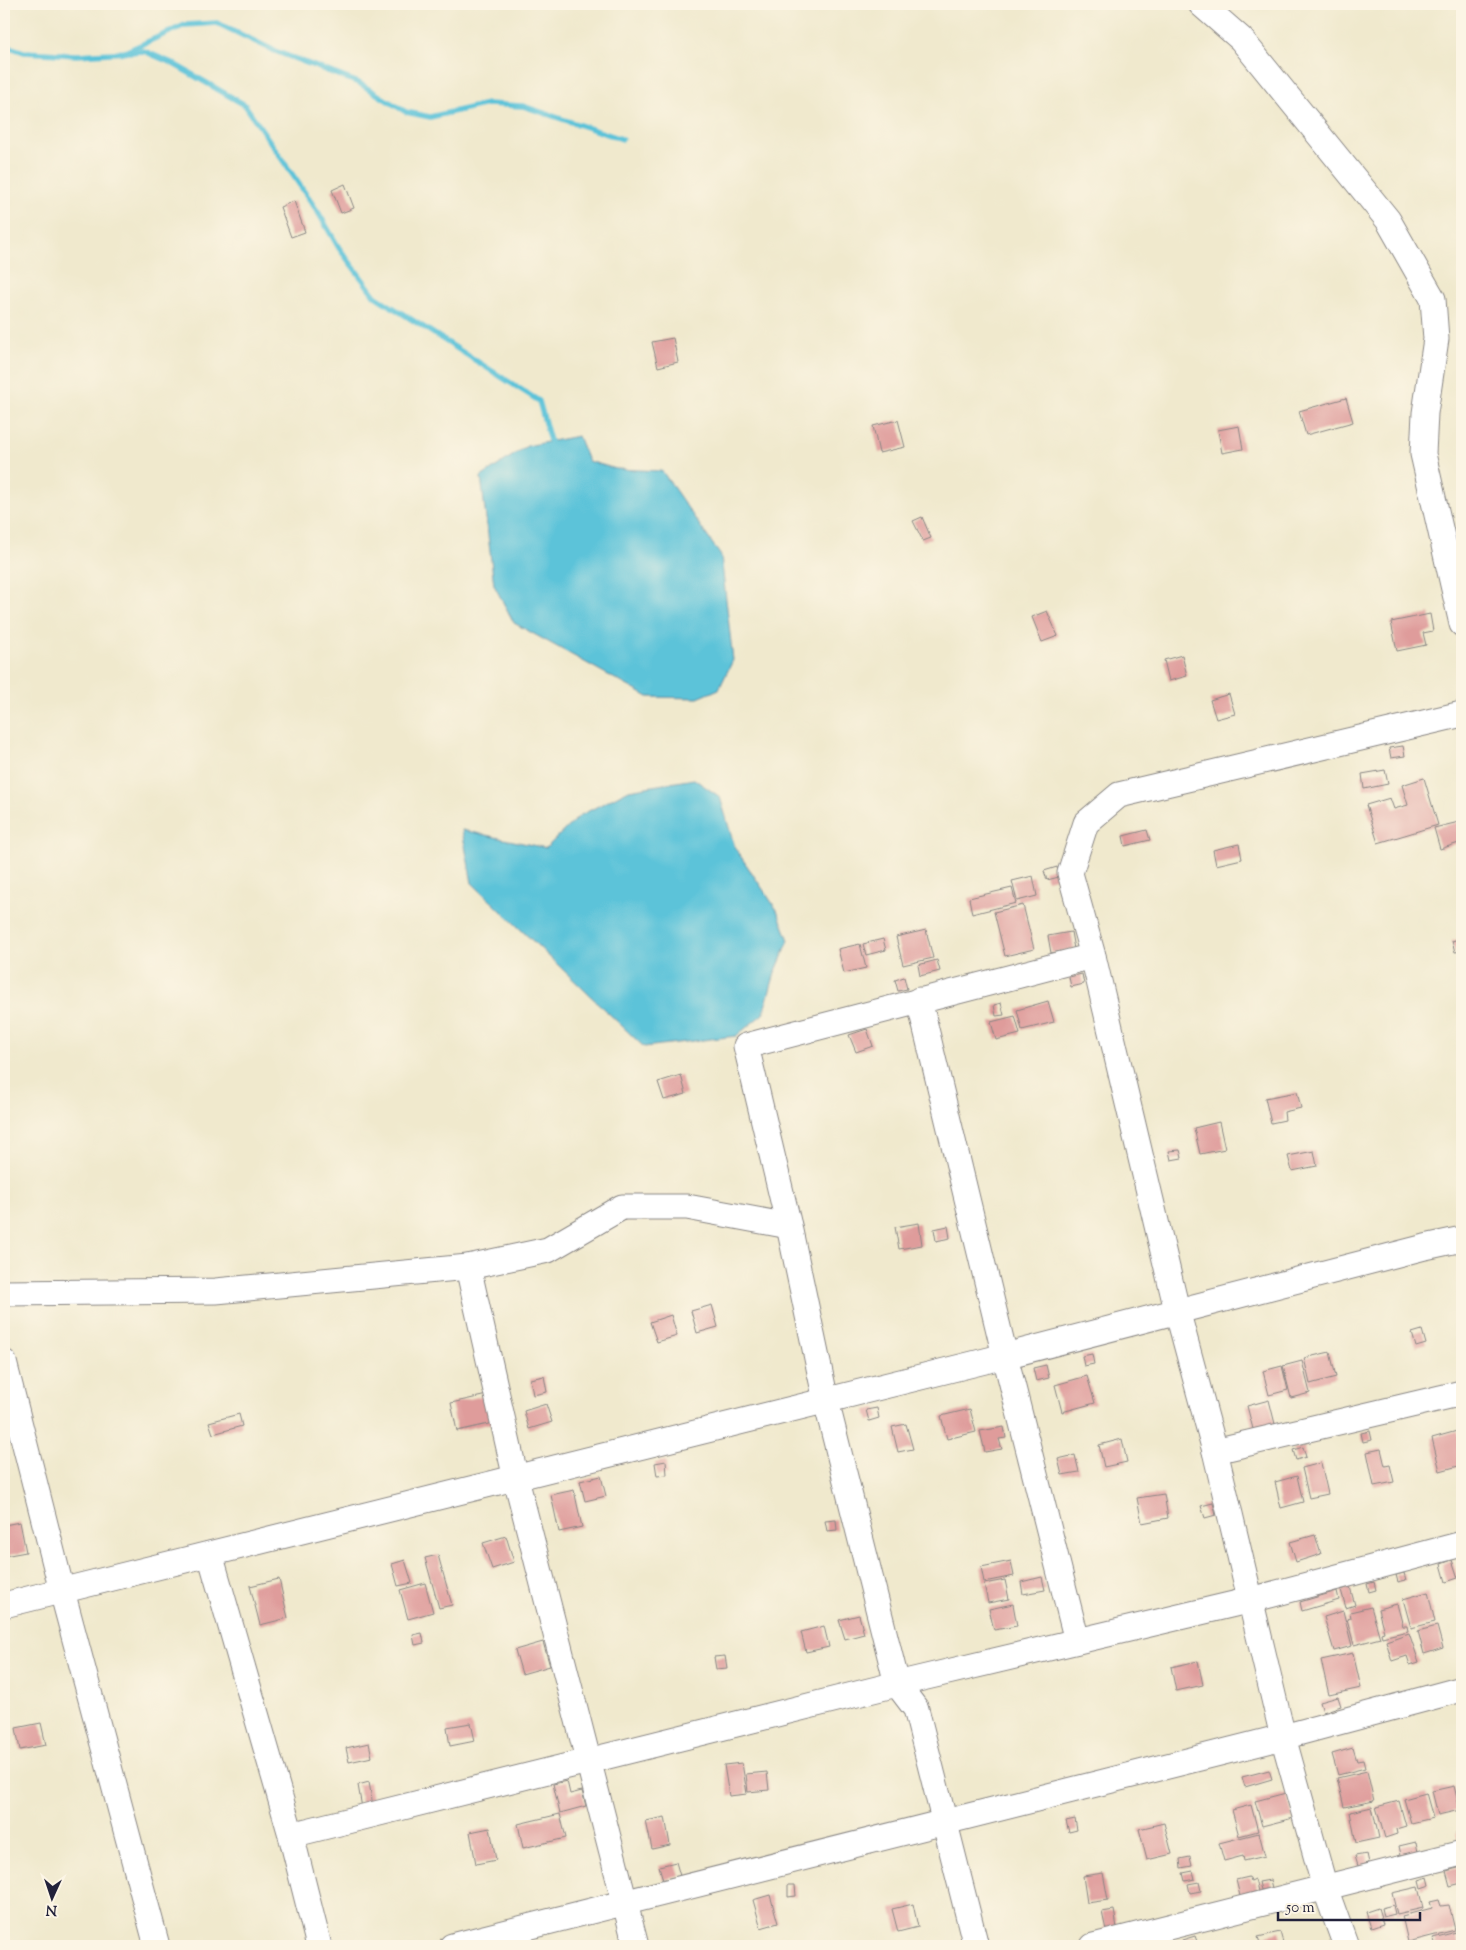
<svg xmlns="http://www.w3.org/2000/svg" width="1466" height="1950" font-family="'Sorts Mill Goudy',serif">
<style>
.water{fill:#5cc3d9;stroke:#3f728a}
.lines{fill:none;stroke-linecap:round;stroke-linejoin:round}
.stream{stroke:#5cc3d9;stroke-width:5.5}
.building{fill:#df9c9b}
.minor-casing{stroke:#898684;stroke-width:27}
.minor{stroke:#fff;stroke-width:25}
</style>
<rect width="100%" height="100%" fill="#fcf5e5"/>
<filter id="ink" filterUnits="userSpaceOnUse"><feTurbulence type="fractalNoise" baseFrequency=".02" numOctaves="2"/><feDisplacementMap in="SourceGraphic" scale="10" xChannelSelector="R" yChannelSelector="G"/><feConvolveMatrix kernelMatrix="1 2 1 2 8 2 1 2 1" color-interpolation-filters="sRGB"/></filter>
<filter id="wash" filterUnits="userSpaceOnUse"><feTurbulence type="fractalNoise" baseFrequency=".0096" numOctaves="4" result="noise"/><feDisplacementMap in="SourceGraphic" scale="20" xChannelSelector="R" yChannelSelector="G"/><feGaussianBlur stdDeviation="1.12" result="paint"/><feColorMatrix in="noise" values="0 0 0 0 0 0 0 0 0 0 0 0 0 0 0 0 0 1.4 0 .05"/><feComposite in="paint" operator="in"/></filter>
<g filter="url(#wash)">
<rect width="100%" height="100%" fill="#f0e9cd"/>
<g class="water">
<path d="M578 436 588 461 616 469 662 471 721 556 733 660 719 689 698 698 648 697 514 623 494 585 481 477 527 446Z"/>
<path d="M694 779 720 797 735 848 777 910 789 940 775 973 763 1014 736 1036 644 1047 472 883 462 830 546 848 579 816 629 790Z"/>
</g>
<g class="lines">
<g class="stream">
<path d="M4 45 24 52 77 55 144 51 172 63 245 105 318 212 339 248 375 296 539 401 550 441"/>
<path d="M127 51 185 25 217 23 275 51 359 83 406 112 430 117 487 104 523 106 622 139"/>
</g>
</g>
<g id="blocks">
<g class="building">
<path d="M345 184 354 208 341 213 332 190Z"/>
<path d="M294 201 305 232 291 237 280 207Z"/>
<path d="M673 338 678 362 658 367 652 342Z"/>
<path d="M1346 398 1353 422 1306 435 1299 411Z"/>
<path d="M898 420 905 447 879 453 873 426Z"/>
<path d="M1239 426 1243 449 1222 453 1218 430Z"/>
<path d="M922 517 931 538 923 541 913 521Z"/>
<path d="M1047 611 1058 636 1042 642 1032 617Z"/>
<path d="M1430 614 1433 631 1423 633 1426 645 1397 651 1391 622Z"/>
<path d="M1182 655 1187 676 1169 681 1164 660Z"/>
<path d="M1229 694 1235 714 1216 719 1210 700Z"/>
<path d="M1403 746 1405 756 1391 758 1389 748Z"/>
<path d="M1385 770 1388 784 1364 789 1362 774Z"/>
<path d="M1424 778 1438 825 1378 843 1366 805 1390 798 1394 809 1408 805 1402 785Z"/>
<path d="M1459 822 1462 833V842L1440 849 1434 828Z"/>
<path d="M1147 830 1150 840 1125 846 1123 836Z"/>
<path d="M1239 844 1242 859 1216 865 1213 850Z"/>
<path d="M1057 867 1059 877 1047 880 1044 871Z"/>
<path d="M1033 876 1037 896 1017 901 1012 881Z"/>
<path d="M1012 888 1016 903 972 914 969 898Z"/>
<path d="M1023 905 1034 949 1005 956 994 912Z"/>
<path d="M926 930 933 958 903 965 896 937Z"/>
<path d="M1071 932 1074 949 1051 953 1048 936Z"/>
<path d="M1462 938V951L1455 952 1452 941Z"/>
<path d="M883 939 886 950 866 955 863 944Z"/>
<path d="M860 944 866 968 844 973 838 949Z"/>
<path d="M937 960 940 971 920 976 918 965Z"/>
<path d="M1082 974 1084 984 1071 987 1069 977Z"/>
<path d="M904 977 907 989 898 991 895 980Z"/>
<path d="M1048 1001 1054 1022 1022 1030 1017 1010Z"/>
<path d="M1001 1003 1004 1015 996 1016 994 1005Z"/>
<path d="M1015 1016 1020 1034 996 1040 991 1022Z"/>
<path d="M867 1029 873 1046 856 1052 849 1035Z"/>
<path d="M681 1075 686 1094 664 1100 658 1082Z"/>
<path d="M1297 1092 1301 1108 1284 1112 1285 1120 1271 1123 1265 1098Z"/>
<path d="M1219 1122 1225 1149 1200 1154 1194 1128Z"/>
<path d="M1180 1150 1182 1158 1171 1160 1169 1151Z"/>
<path d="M1314 1151 1317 1166 1292 1171 1288 1156Z"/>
<path d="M919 1223 922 1245 899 1249 895 1227Z"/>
<path d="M948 1226 950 1238 936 1241 934 1229Z"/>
<path d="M712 1305 718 1327 697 1333 691 1311Z"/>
<path d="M671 1315 677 1336 657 1342 650 1322Z"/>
<path d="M1422 1330 1426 1344 1416 1347 1412 1333Z"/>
<path d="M1330 1352 1336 1377 1310 1384 1304 1358Z"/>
<path d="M1092 1354 1094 1364 1084 1366 1082 1356Z"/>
<path d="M1302 1361 1310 1393 1291 1398 1283 1366Z"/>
<path d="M1046 1365 1049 1378 1036 1381 1033 1368Z"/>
<path d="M1282 1366 1288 1390 1269 1395 1263 1371Z"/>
<path d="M544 1376 547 1392 533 1395 530 1379Z"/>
<path d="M1087 1376 1095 1403 1062 1412 1055 1385Z"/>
<path d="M487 1395 493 1423 457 1431 451 1403Z"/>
<path d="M1269 1400 1275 1424 1253 1429 1247 1406Z"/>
<path d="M546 1404 552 1422 529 1429 524 1411Z"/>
<path d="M877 1408 879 1418 869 1421 866 1410Z"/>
<path d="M970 1409 976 1432 947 1439 941 1416Z"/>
<path d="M239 1414 242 1426 213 1434 209 1422Z"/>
<path d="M906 1424 913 1449 898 1452 892 1427Z"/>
<path d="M1004 1427 1006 1438 999 1439 1002 1449 985 1452 980 1431Z"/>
<path d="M1370 1431 1372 1440 1363 1442 1361 1433Z"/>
<path d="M1457 1431 1462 1452V1465L1440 1471 1432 1438Z"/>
<path d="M1122 1439 1127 1462 1104 1467 1099 1445Z"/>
<path d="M1303 1447 1306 1457 1296 1460 1293 1450Z"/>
<path d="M1381 1449 1385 1466 1390 1465 1394 1482 1374 1486 1367 1452Z"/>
<path d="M1075 1455 1079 1472 1062 1475 1058 1459Z"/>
<path d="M666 1461 667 1475 657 1476 655 1463Z"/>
<path d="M1321 1463 1328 1494 1309 1498 1302 1468Z"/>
<path d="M601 1476 606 1496 585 1501 580 1481Z"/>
<path d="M1297 1476 1303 1502 1281 1508 1275 1482Z"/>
<path d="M574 1490 582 1527 559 1532 551 1495Z"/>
<path d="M1164 1494 1168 1518 1142 1523 1137 1498Z"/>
<path d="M1213 1503 1216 1515 1205 1518 1201 1506Z"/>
<path d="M836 1520 837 1530 827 1531 825 1521Z"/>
<path d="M20 1522 26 1552 4 1556V1525Z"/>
<path d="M1315 1535 1321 1554 1296 1562 1290 1542Z"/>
<path d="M506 1536 514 1562 492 1569 483 1543Z"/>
<path d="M438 1555 452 1605 439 1608 425 1558Z"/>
<path d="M405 1560 412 1583 398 1586 392 1564Z"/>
<path d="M1452 1560 1458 1578 1446 1582 1441 1564Z"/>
<path d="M1011 1561 1014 1576 984 1582 981 1567Z"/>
<path d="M1404 1573 1406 1580 1398 1582 1396 1575Z"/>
<path d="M1042 1577 1045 1590 1023 1594 1021 1582Z"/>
<path d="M279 1579 288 1618 260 1625 250 1586Z"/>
<path d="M1005 1580 1009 1599 988 1603 984 1584Z"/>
<path d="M1374 1582 1376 1590 1369 1592 1367 1584Z"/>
<path d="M425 1583 433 1612 408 1619 400 1590Z"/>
<path d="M1350 1587 1355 1605 1346 1608 1341 1590Z"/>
<path d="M1337 1591 1339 1600 1302 1611 1300 1602Z"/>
<path d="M1428 1592 1435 1622 1411 1628 1403 1599Z"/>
<path d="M1013 1604 1017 1626 994 1630 989 1609Z"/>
<path d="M1397 1604 1403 1626H1407L1408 1631 1382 1637 1381 1633 1384 1632 1378 1609Z"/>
<path d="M1371 1607 1380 1638 1354 1645 1347 1619 1351 1618 1350 1612Z"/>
<path d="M1343 1611 1352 1646 1334 1651 1324 1617Z"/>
<path d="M859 1615 864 1634 845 1639 839 1620Z"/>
<path d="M824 1626 829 1647 806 1652 801 1632Z"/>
<path d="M1437 1626 1443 1648 1424 1654 1418 1631Z"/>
<path d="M422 1633 424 1643 415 1645 413 1635Z"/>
<path d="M1409 1633 1419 1662 1410 1665 1407 1656 1392 1661 1386 1641Z"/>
<path d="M543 1642 550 1666 522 1674 515 1650Z"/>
<path d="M1353 1653 1361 1688 1329 1695 1321 1660Z"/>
<path d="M725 1656 727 1668 716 1669 714 1657Z"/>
<path d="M1198 1661 1203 1685 1176 1691 1171 1667Z"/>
<path d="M1338 1697 1341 1706 1323 1712 1320 1702Z"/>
<path d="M41 1723 46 1745 20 1750 16 1728Z"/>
<path d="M471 1723 475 1741 450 1746 447 1727Z"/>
<path d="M369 1743 372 1757 349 1762 346 1748Z"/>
<path d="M1353 1748 1357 1761 1363 1760 1365 1768 1338 1775 1332 1754Z"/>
<path d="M742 1763 747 1794 729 1796 724 1765Z"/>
<path d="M1269 1770 1272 1779 1245 1787 1242 1777Z"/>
<path d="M1367 1771 1374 1801 1344 1807 1337 1778Z"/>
<path d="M767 1772 769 1790 748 1792 746 1774Z"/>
<path d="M567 1781 570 1794 582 1791 586 1806 560 1813 553 1784Z"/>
<path d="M369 1782 373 1806 362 1808 358 1785Z"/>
<path d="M1454 1786 1460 1810 1438 1815 1432 1791Z"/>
<path d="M1286 1793 1293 1818 1262 1826 1255 1801Z"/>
<path d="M1426 1793 1433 1818 1411 1823 1404 1799Z"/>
<path d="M1399 1801 1406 1826 1396 1829 1397 1834 1385 1838 1376 1807Z"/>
<path d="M1251 1805 1258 1831 1239 1836 1232 1810Z"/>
<path d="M1372 1807 1379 1838 1356 1843 1350 1812Z"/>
<path d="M560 1814 566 1838 523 1848 518 1824Z"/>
<path d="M665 1817 670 1845 652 1849 646 1821Z"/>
<path d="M1075 1819 1077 1830 1069 1832 1066 1821Z"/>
<path d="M1164 1823 1172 1854 1147 1860 1139 1829Z"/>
<path d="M490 1828 496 1860 476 1864 470 1832Z"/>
<path d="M1462 1831V1839L1458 1840 1456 1832Z"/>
<path d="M1259 1833 1265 1856 1244 1861 1243 1856 1224 1861 1219 1843Z"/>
<path d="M1416 1842 1418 1852 1401 1855 1399 1846Z"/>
<path d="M1367 1854 1369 1863 1358 1866 1355 1856Z"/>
<path d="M1190 1857 1192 1866 1181 1868 1180 1859Z"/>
<path d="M676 1862 680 1876 663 1880 659 1866Z"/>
<path d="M1462 1867V1883L1450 1886 1446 1871Z"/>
<path d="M1193 1871 1195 1879 1185 1881 1183 1873Z"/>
<path d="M1103 1873 1108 1900 1087 1903 1083 1876Z"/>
<path d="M1249 1877 1251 1882 1255 1880 1258 1891 1240 1896 1236 1880Z"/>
<path d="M1428 1877 1430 1885 1421 1888 1419 1880Z"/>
<path d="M1270 1880 1272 1888 1261 1890 1259 1882Z"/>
<path d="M1199 1882 1201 1891 1190 1893 1188 1884Z"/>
<path d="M788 1885H795L796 1896 788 1897Z"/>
<path d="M1418 1887 1423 1908 1397 1914 1392 1893Z"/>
<path d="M770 1895 778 1923 761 1928 753 1900Z"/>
<path d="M1439 1900 1441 1906 1449 1905 1455 1930 1408 1942 1402 1916 1432 1908 1430 1902Z"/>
<path d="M913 1904 918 1927 898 1932 892 1909Z"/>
<path d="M1393 1905 1395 1914 1383 1917 1381 1908Z"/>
<path d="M1378 1908 1383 1924 1371 1928 1366 1912Z"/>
<path d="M1114 1910 1117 1928 1106 1930 1102 1912Z"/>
<path d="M1280 1932 1284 1946H1261L1258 1937Z"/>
<path d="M1456 1932 1459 1946H1436L1433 1938Z"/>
<path d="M1195 1936 1198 1944 1185 1946 1182 1940Z"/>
</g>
</g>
</g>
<g filter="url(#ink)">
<use href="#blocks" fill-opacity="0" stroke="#898684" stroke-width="1"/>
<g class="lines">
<g class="minor-casing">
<g id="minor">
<path d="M1201 4 1241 39 1388 220 1433 299 1436 339 1425 413 1423 454 1462 624"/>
<path d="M919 1000 1005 1356 1077 1641"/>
<path d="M468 1267 516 1479 636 1946"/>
<path d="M4 1293 216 1291 468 1267 548 1250 622 1207H687L789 1226"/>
<path d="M4 1362 62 1591 157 1946"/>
<path d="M1215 1451 1462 1393"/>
<path d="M210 1554 291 1835 319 1946"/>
<path d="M4 1605 1005 1356 1425 1247 1462 1239"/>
<path d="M291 1835 897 1684 1251 1600 1462 1544"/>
<path d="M452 1946 1283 1737 1462 1689"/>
<path d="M976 1946 916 1709 897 1684 826 1401 789 1226 746 1046 1093 956"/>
<path d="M1093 1946 1462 1853"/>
<path d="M1346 1946 1325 1888 1283 1737 1215 1451 1177 1310 1093 956 1070 873 1086 823 1119 795 1462 714"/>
</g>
</g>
<use href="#minor" class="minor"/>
</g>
</g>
<rect width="1466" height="1950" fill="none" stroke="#fcf5e5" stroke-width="20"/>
<g transform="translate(52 1898) rotate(183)" stroke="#fcf5e5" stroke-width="4" paint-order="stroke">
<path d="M0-4L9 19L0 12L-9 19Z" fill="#22223b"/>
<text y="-8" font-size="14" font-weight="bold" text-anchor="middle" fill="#22223b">N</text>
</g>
<path d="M1278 1912v8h142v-8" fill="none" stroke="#22223b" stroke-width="2.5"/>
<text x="1286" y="1912" font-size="15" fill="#22223b" stroke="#fcf5e5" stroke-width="4" paint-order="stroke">50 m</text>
</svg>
